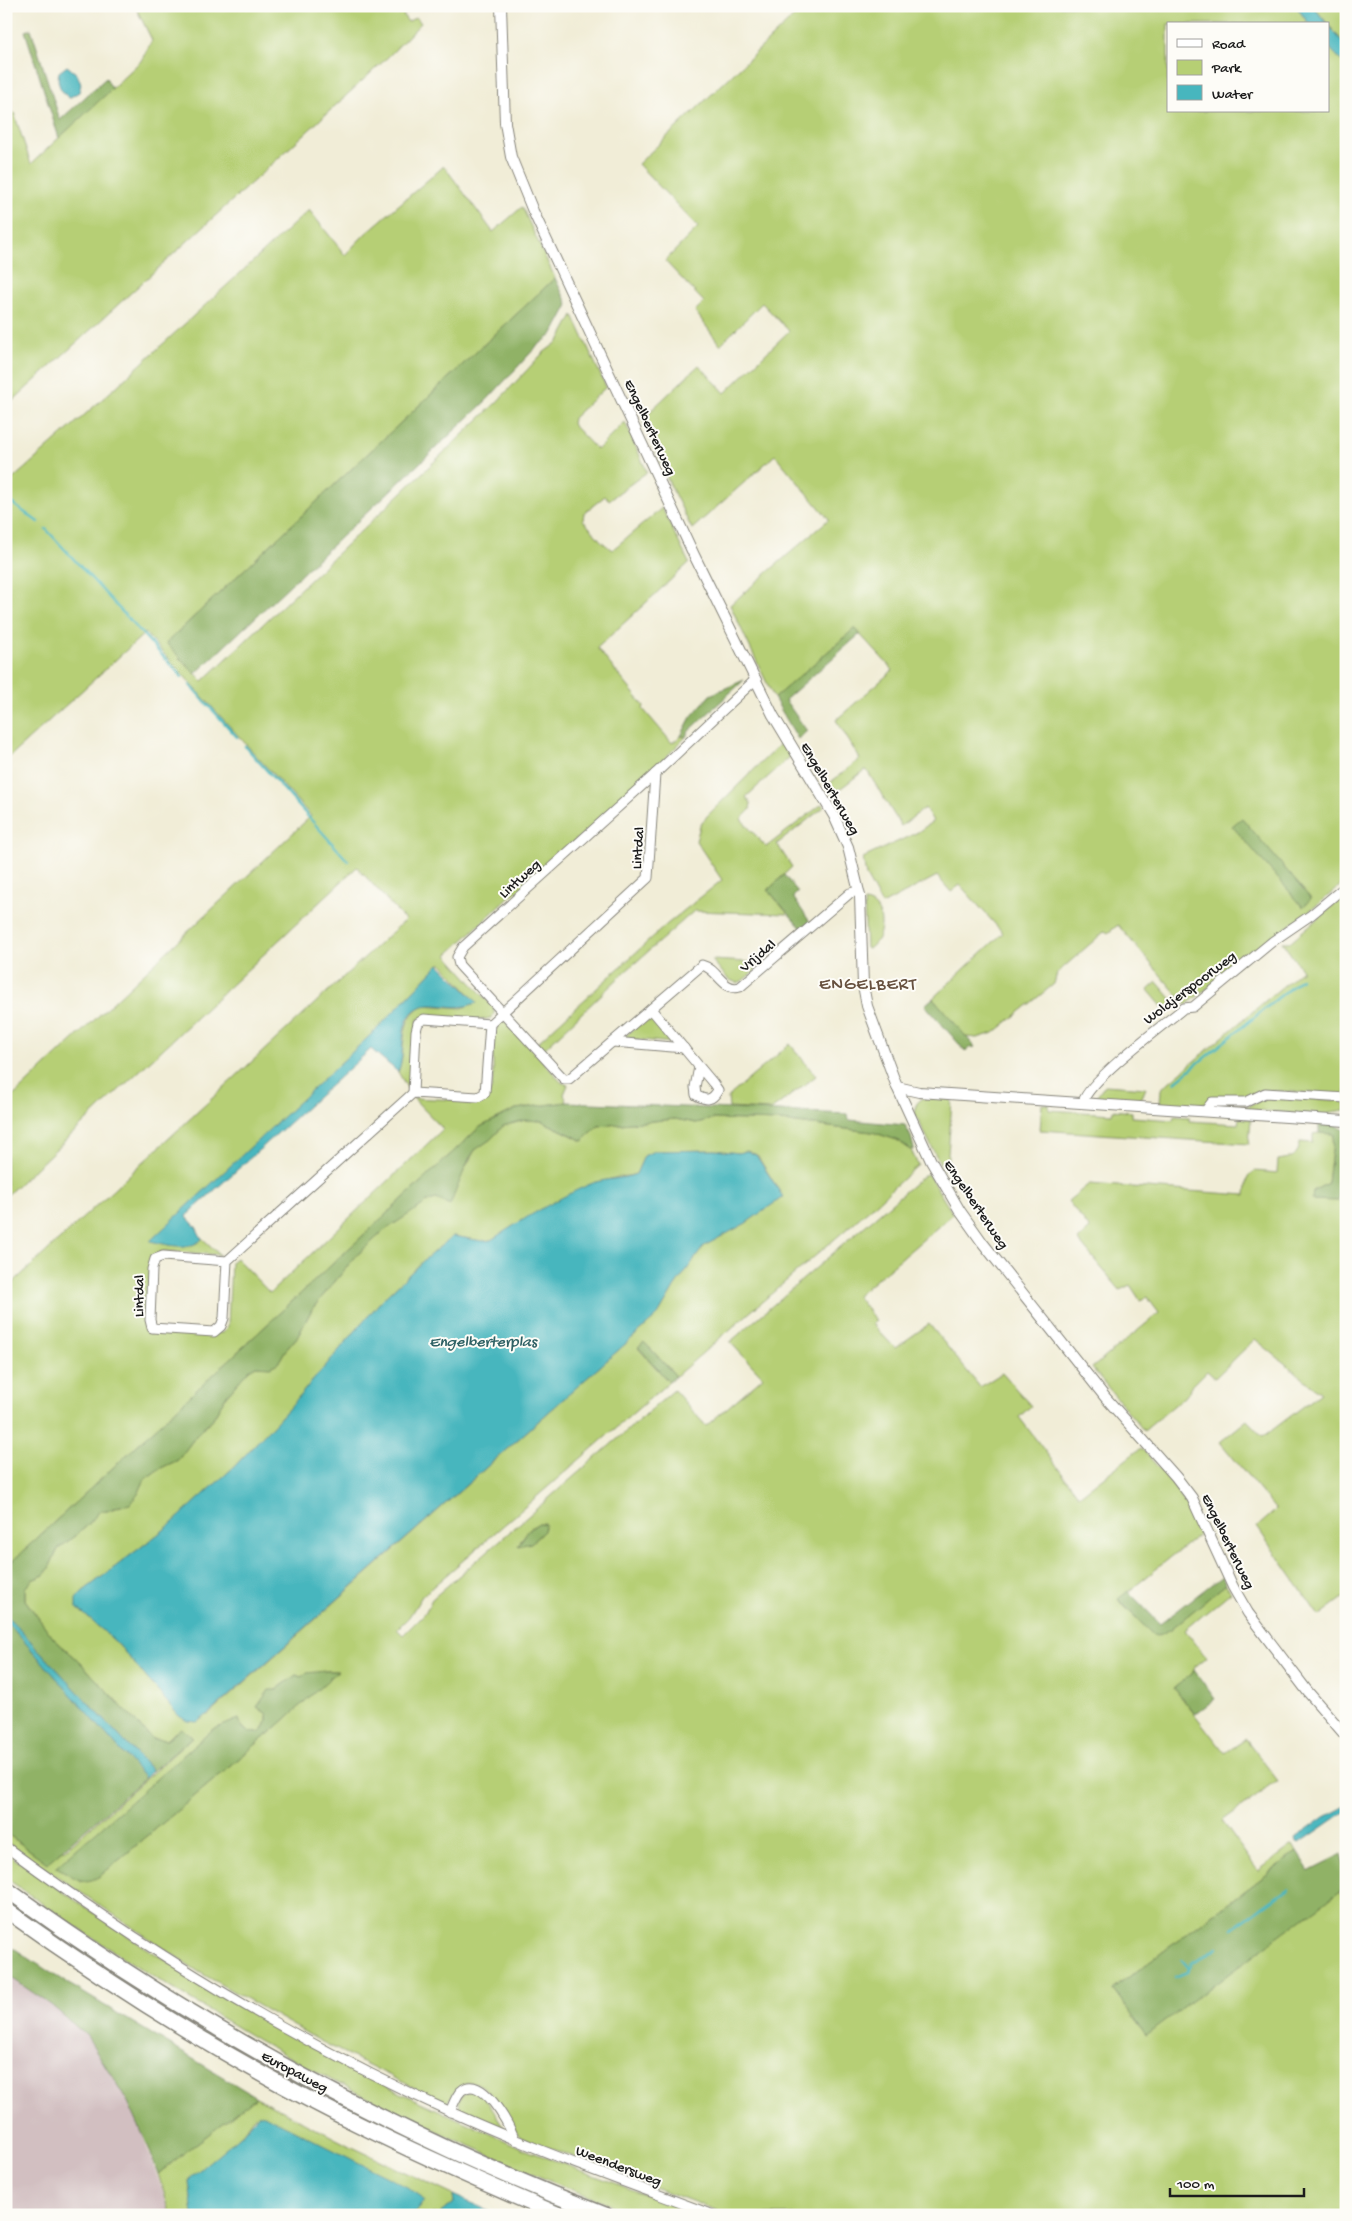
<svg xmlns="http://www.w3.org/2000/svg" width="1352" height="2221" font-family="'Gochi Hand',sans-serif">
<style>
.industrial{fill:#d2bfc1}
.green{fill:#b6cf74;stroke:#697648;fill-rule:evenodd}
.forest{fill:#90b266;stroke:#566741}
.water{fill:#47b6be;stroke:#32696d}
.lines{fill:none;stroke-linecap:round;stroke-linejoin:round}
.stream{stroke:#47b6be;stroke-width:2.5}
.minor-casing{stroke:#86847a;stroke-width:11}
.tertiary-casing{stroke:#86847a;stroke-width:12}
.motorway-casing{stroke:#86847a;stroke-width:18}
.minor{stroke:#fff;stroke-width:9}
.tertiary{stroke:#fff;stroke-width:10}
.motorway{stroke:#fff;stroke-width:15}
.labels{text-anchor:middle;stroke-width:4;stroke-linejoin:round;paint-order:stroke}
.street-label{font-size:15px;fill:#1c1c1c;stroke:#fdfcf7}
.water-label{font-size:16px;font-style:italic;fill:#2f6165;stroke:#fdfcf7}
.quarter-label{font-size:18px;letter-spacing:1px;fill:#67513f;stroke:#fdfcf7}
</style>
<rect width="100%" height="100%" fill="#fdfcf7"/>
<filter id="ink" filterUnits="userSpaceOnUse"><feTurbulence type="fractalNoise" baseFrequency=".02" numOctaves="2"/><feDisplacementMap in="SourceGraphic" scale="10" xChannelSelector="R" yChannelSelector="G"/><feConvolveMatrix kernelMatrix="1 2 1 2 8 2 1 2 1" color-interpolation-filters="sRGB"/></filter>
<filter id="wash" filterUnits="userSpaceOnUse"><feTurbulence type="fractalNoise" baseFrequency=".0096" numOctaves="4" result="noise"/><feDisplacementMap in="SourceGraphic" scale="20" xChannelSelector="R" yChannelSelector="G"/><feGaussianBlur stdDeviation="1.12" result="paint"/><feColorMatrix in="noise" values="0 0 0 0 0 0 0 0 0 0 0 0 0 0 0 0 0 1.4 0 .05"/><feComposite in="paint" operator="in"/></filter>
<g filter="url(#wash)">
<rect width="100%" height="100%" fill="#f1edd7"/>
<path class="industrial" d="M6 1974 51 2005 87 2036 94 2045 128 2102 140 2128 171 2215H6Z"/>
<g class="green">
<path d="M135 6H406L410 11 403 15 408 22 416 17 421 23 388 57 283 154 6 407V105L14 113 31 164 141 61 152 40Z"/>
<path d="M805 6H1296L1309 24H1168V111H1328V46L1346 66V881L1316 906 1279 933 1186 1005 1118 925 1108 933 1105 931 1057 973 1054 984 994 1033 977 1038 966 1037 933 998 1003 933 960 885 951 892 937 876 882 905 866 876 863 858 918 832 933 821 925 808 901 826 866 769 832 795 827 785 860 759 836 720 893 670 855 629 774 698 730 605 829 519 775 455 692 529 671 487 642 419 699 365 725 393 789 331 762 303 720 345 695 311 704 302 665 261 698 227 638 164ZM1242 819 1311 899 1303 907Z"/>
<path d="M1313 6H1346V46Z"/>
<path d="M444 166 493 232 522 207 555 278 166 643 203 681 497 402 543 353 559 341 573 315 606 387 573 418 572 424 597 450 625 422 647 472 609 500 605 496 584 513 583 520 601 541 612 550 662 508 689 563 597 648 644 706 643 709 672 743 681 736 686 737 638 785 518 891 510 896 447 955 494 1008V1014L491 1018C468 1025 442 1011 418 1019L409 1091 398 1072C408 1048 397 1020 423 1005L462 1008 477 1002 442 964H439L378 1028 151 1241 190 1246 202 1238 220 1255 165 1251 159 1253 151 1262 147 1331 222 1333 228 1326 231 1262 236 1258 270 1293 443 1129 413 1098 482 1101C505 1088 482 1039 501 1022L507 1020 561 1082 568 1085 564 1094 567 1102 516 1109 480 1127 6 1567V1289L405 920 357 867 6 1196V1103L311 816 145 633 6 760V485L117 386 309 210 345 255 365 234Z"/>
<path d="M782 742 791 756 746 797 751 803 750 810 741 819 766 847 822 804 824 807 777 844 792 867 768 890 788 914 694 911 626 971 543 1050 537 1043 666 925 722 880 696 841 700 826 707 816Z"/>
<path d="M1346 894V1095L1260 1090 1246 1099H1213L1196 1106 1160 1104 1161 1089 1302 970 1282 942H1290Z"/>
<path d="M864 902C887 903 885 941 868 949L866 948Z"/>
<path d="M712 960 765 963 742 981 737 983 728 979Z"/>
<path d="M1157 982 1175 1003 1166 1011 1148 990Z"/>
<path d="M651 1014 672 1043 623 1038Z"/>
<path d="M790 1044 816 1076 771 1110 729 1108 728 1097Z"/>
<path d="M1105 1085 1146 1088 1140 1102 1095 1099Z"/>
<path d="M1275 1096 1346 1101V1110L1331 1112 1326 1116 1240 1109C1251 1105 1263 1098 1275 1096Z"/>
<path d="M923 1098 950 1099 952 1101 947 1168 944 1171 915 1114 917 1103Z"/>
<path d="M1042 1104H1049V1110L1112 1114 1113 1110 1132 1112V1117L1173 1120 1174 1116 1189 1117V1121L1238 1124 1239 1118 1251 1119 1249 1144 1040 1130Z"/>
<path d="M675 1119 696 1123 713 1119 780 1121 872 1132 897 1140 911 1150 918 1165 872 1207 676 1376 644 1342 638 1348 669 1382 422 1596 409 1617 397 1629 403 1635 425 1613 432 1599 674 1390 706 1426 763 1377 730 1342 924 1175 928 1174 953 1214 857 1296 876 1321 872 1324 895 1348 929 1324 980 1387 1002 1373 1031 1406 1019 1417 1079 1496 1141 1448C1167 1476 1184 1498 1202 1532L1118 1600 1153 1635 1171 1629 1226 1584 1231 1592 1185 1630 1206 1657 1196 1665 1192 1674 1174 1688 1225 1753 1246 1739 1278 1781 1222 1821 1258 1871 1293 1845 1297 1852 1113 1989 1146 2034 1340 1891 1346 1899V2215H729L520 2137 508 2119 506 2112H503C494 2098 477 2070 458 2088 452 2094 451 2099 445 2103L322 2042 199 1972 6 1842V1833L37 1855 66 1849 193 1737 175 1732 167 1740 152 1739 78 1660 54 1639 25 1600V1588L32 1580 44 1575 48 1570 58 1549 86 1527 100 1511H107L129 1503 138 1494 145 1479 159 1469 178 1460 202 1428 212 1420 226 1396 249 1370 256 1366H270L278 1363 285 1351 298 1336 312 1309 357 1255 385 1230 425 1203 435 1199 463 1172 475 1150 491 1139 503 1126 525 1120 542 1121 583 1141C587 1134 593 1132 598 1126ZM715 1150 738 1153 747 1151 757 1155 783 1197 746 1223 704 1246 675 1286 658 1315 208 1715 179 1716 117 1643 76 1607 82 1592 169 1526 234 1467 291 1406 382 1300 424 1260 453 1236 482 1241 491 1240C529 1216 567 1193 610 1179 619 1176 628 1177 636 1174L644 1156 654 1151ZM539 1523H544V1531L531 1543 520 1541 530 1528ZM325 1671H337L280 1724 100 1876 81 1881 57 1867 212 1731 239 1719C242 1730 248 1733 259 1733 265 1728 268 1723 267 1714L257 1707 271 1691 276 1690 296 1675 301 1677Z"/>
<path d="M1319 1133 1334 1134 1328 1183 1313 1191V1200L1346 1201V1596L1319 1616 1257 1527 1276 1510 1220 1442 1247 1420 1263 1437 1321 1393 1255 1339 1215 1378 1207 1371 1191 1387 1190 1392 1144 1431 1092 1368 1159 1313 1147 1297 1140 1300 1130 1285 1120 1290 1078 1240 1090 1229 1068 1201 1089 1184 1246 1195 1248 1176 1255 1171 1277 1173 1278 1160C1291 1158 1299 1156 1300 1142L1313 1143V1134Z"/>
<path d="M6 1853 144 1947 328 2056 401 2093 524 2149 699 2215H635L545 2179 450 2137 333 2081 258 2040 152 1976 65 1920 6 1878Z"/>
<path d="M471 2090 484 2096 505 2129 460 2110 459 2101 462 2095Z"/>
<path d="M256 2097 346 2144 453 2195 454 2203 439 2215H413L420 2206 419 2195 289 2128 255 2116 242 2134 189 2180 193 2215H171L158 2174C190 2147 224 2124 256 2097Z"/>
</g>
<g class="forest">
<path d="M31 29 60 120 106 78 112 89 59 138 25 31Z"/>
<path d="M555 278 568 305 552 335 537 346 487 400 195 674 166 643Z"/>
<path d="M855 628 860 634 785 700 807 731 798 739 774 698Z"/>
<path d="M744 680 688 732 686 737 681 736 691 717 710 695Z"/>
<path d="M1242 818 1311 899 1303 907 1232 826Z"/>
<path d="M784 875 798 892 793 897 810 922 802 929 768 890Z"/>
<path d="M933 998 975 1047 969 1048 966 1052 925 1005Z"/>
<path d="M567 1102 848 1114 849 1120 905 1125 911 1137 914 1149 911 1150 897 1140 872 1132 780 1121 713 1119 696 1123 675 1119 598 1126C593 1132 587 1134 584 1141L542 1121 525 1120 503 1126 491 1139 475 1150 469 1159 450 1205 436 1199 429 1201 385 1230 357 1255 312 1309 298 1336 285 1351 278 1363 270 1367 256 1366 249 1370 226 1396 212 1420 202 1428 178 1460 159 1469 145 1479 138 1494 130 1504 116 1507 107 1511H100L86 1527 58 1549 48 1570 44 1575 32 1580 25 1588V1600L54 1639 78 1660 152 1739 167 1740 181 1728 193 1737 152 1771 6 1615V1567L480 1127 516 1109Z"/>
<path d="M1319 1124 1335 1125 1345 1130 1346 1140 1338 1201 1312 1200 1313 1191 1328 1183 1334 1134 1319 1133Z"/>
<path d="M644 1342 676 1376 669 1382 638 1347Z"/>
<path d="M539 1523 545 1524 544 1531 531 1543 518 1546 528 1530Z"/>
<path d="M1222 1576 1226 1584 1171 1629 1157 1636 1153 1635 1118 1599 1128 1591 1160 1624Z"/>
<path d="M6 1621 145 1778 47 1863 6 1833Z"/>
<path d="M1194 1670 1215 1699 1195 1714 1174 1688 1192 1674Z"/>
<path d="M325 1671H338L280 1724 100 1876C81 1888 73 1875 56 1867L212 1730 239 1719C241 1730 248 1733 259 1733 265 1728 268 1723 267 1714L257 1707 269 1690H276L296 1675 301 1677 307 1673Z"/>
<path d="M1297 1852 1309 1871 1341 1855 1346 1873V1887L1146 2035 1113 1989Z"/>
<path d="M6 1943 54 1975 256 2097C224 2124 190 2147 158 2174L148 2146 128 2102 87 2036 51 2005 6 1974Z"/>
</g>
<g class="water">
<path d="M1296 6H1313L1327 24H1309Z"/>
<path d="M1328 25 1346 46V66L1328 46Z"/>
<path d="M67 66 77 74 81 84 79 92 69 98C61 92 56 83 59 72Z"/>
<path d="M439 964 477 1002C456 1015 427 995 412 1013 398 1029 406 1054 398 1072L371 1049 186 1216 196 1227 202 1239C190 1252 165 1244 150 1241L378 1028Z"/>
<path d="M715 1150 738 1153 747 1151 756 1155 783 1197 746 1223 704 1246 675 1286 658 1315 207 1715 197 1722 187 1721 179 1716 117 1643 76 1607V1599L82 1592 169 1526 234 1467 291 1406 382 1300 424 1260 453 1236 482 1241 491 1240C522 1220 554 1200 588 1185 603 1178 621 1180 636 1174L644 1156 654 1151Z"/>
<path d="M6 1615 152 1771 145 1778 6 1621Z"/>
<path d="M1346 1806V1811L1300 1843 1297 1842 1296 1838 1325 1817Z"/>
<path d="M259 2114 264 2115 407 2187 419 2195 424 2201 413 2215H193L189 2182 192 2176 242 2134Z"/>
<path d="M453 2195 498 2215H439L454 2203Z"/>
</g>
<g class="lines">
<g class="stream">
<path d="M6 499 38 522"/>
<path d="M46 529 182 677"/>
<path d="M190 685 237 737"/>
<path d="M245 746 348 861"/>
<path d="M1175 1082 1301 979"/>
<path d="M1232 1929 1288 1889"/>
<path d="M1182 1960 1188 1967"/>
<path d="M1175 1977 1187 1972 1192 1964 1218 1947"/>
</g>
</g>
</g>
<g filter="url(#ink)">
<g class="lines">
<g class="minor-casing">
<g id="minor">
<path d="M655 774 463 947 457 957 459 965 564 1079H569L702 965C718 969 723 992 740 987L850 893 859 891"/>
<path d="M651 1009 713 1083 718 1090C712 1101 706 1101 696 1095L695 1087 699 1067"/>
<path d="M613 1042 684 1048"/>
<path d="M413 1093 416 1031 418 1023 424 1019 490 1024"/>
<path d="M1083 1102C1089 1080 1162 1026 1184 1008L1193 1007 1273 941 1311 915 1346 886"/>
<path d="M1206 1110 1212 1102H1246L1265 1093 1346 1098"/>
<path d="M227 1261 163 1256 155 1259 152 1269 150 1320 152 1328 214 1332 221 1326 224 1318 227 1261 413 1093 478 1097 485 1093 490 1024 648 878 655 774 756 679"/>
<path d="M6 1847C145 1950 294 2041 451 2112 537 2151 625 2182 713 2215"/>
<path d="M450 2112C453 2105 456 2096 461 2091 482 2072 509 2125 515 2140"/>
</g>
</g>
<g class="tertiary-casing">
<g id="tertiary">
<path d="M501 6 505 123 511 157 533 211 694 555 773 715 834 816 848 847 860 896 863 985 867 1006 897 1087 931 1161 960 1211 982 1242 1105 1397 1176 1477 1192 1498 1233 1587 1248 1613 1308 1692 1346 1736"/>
<path d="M897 1087 919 1092 1346 1121"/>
</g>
</g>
<g class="motorway-casing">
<g id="motorway">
<path d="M6 1889C191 2023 392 2134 605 2215"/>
<path d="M6 1910C119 1991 237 2065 362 2126 426 2158 493 2187 559 2215"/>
</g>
</g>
<use href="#minor" class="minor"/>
<use href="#tertiary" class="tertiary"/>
<use href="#motorway" class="motorway"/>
</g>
</g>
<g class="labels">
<g class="street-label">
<text transform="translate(651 427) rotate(65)" y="5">Engelberterweg</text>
<text transform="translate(831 788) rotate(60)" y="5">Engelberterweg</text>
<text transform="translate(637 848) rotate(-86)" y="5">Lintdal</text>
<text transform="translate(519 878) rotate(-42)" y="5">Lintweg</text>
<text transform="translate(757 955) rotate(-40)" y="5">Vrijdal</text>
<text transform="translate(1189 987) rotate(-37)" y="5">Woldjerspoorweg</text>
<text transform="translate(977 1204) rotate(56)" y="5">Engelberterweg</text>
<text transform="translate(138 1296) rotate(-89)" y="5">Lintdal</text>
<text transform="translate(1229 1541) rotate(64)" y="5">Engelberterweg</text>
<text transform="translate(295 2071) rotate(28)" y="5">Europaweg</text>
<text transform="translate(619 2165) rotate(21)" y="5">Weendersweg</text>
</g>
<g class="water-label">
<text x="483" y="1346">Engelberterplas</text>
</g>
<g class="quarter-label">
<text x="868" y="989">ENGELBERT</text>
</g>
</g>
<rect width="1352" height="2221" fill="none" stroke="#fdfcf7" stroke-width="25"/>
<rect x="1167" y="22" width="162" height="90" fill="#fdfcf7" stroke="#a3a29f"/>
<rect x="1177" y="39" width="25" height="8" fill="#ffffff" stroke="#a3a29f"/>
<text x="1212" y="48" font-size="15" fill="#1c1c1c">Road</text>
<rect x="1177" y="60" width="25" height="15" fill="#b6cf74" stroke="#a3a29f"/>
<text x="1212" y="72" font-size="15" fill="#1c1c1c">Park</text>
<rect x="1177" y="85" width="25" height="15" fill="#47b6be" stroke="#a3a29f"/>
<text x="1212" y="98" font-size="15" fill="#1c1c1c">Water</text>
<path d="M1170 2188v8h134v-8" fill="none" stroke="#1c1c1c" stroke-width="2.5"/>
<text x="1177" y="2188" font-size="15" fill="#1c1c1c" stroke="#fdfcf7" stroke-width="4" paint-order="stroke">100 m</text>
</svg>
